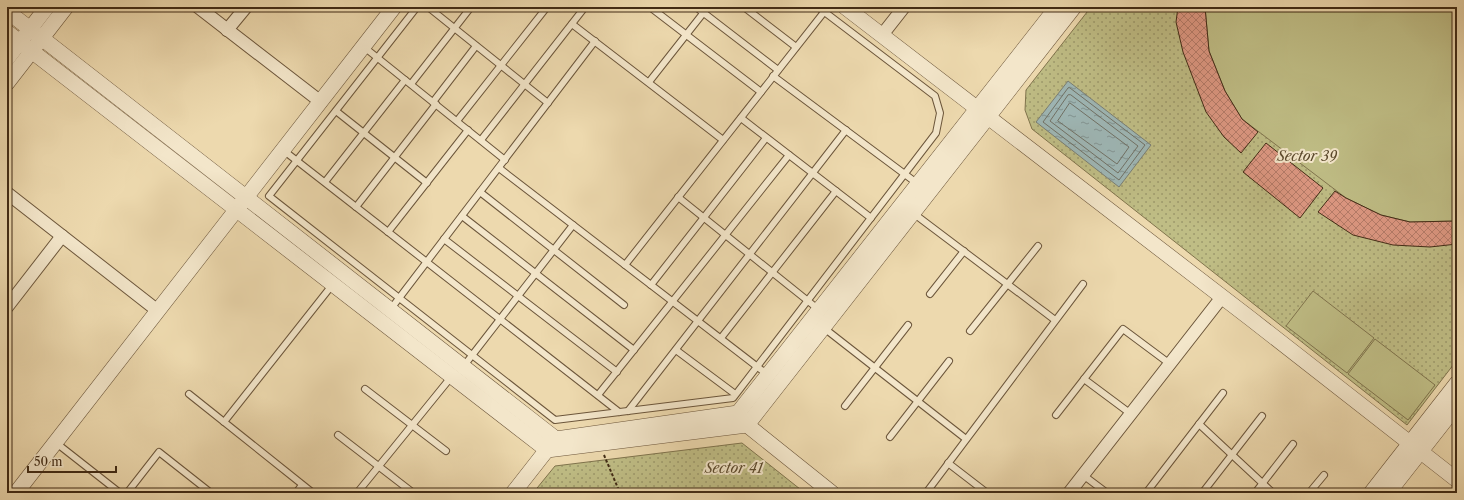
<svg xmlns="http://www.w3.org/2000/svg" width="1464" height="500" font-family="'Libre Caslon Text',serif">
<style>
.park{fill:url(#park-dots);stroke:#80744d}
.pitch{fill:#bfbd85;stroke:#80744d}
.water{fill:url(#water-ripples);stroke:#797f76}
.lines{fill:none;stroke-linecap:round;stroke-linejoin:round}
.shore{stroke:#707166;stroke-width:1}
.building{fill:url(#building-cross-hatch);stroke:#412b15}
.service-casing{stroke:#6c563b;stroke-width:8}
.minor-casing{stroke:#6c563b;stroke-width:14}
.tertiary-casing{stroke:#6c563b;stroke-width:16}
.path{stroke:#412b15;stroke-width:2;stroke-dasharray:3 2;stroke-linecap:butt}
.service{stroke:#f3e6ca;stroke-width:6}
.minor{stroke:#f3e6ca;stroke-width:12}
.tertiary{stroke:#f3e6ca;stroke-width:15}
.labels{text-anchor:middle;stroke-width:4;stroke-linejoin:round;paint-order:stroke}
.park-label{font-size:14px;font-style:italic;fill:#5a482b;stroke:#f3e6ca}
</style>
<defs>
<pattern id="park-dots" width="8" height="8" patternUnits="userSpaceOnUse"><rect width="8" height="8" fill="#bfbd85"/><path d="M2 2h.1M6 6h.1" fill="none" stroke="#9d9a6c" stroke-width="1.8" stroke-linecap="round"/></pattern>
<pattern id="water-ripples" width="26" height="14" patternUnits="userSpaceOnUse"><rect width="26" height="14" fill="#9eb7b6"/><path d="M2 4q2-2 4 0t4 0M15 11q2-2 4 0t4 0" fill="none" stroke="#829593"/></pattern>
<pattern id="building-cross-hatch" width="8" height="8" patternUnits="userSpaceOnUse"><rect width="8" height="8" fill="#de9883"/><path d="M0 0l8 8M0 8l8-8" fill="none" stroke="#b67c6a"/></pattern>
</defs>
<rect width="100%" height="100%" fill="#edd9ae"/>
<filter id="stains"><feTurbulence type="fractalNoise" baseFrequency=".005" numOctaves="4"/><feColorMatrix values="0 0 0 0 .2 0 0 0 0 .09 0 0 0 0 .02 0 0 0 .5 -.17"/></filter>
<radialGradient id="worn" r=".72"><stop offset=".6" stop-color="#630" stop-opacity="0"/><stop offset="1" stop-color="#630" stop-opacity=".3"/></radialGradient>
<g class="park">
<path d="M1091 7H1457V360L1407 425 1032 129 1025 110 1026 90Z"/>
<path d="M742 443 805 493H533L555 466Z"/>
</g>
<g class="pitch">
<path d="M1205 7H1457V221L1410 222 1381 215 1346 198 1242 119 1225 91 1209 51Z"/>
<path d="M1313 291 1374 338 1347 373 1286 326Z"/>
<path d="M1375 339 1435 385 1408 420 1348 374Z"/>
</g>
<path class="water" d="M1068 81 1151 145 1119 187 1036 122Z"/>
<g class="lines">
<g class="shore">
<path d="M1070 88 1145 145 1119 180 1043 122 1068 88Z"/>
<path d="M1071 95 1138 146 1118 173 1050 121 1068 95Z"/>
<path d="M1070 103 1129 147 1117 164 1058 121Z"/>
</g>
</g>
<g class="building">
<path d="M1178 7H1205L1209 51 1225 91 1242 119 1258 132 1241 153 1224 137 1206 112 1183 52 1176 22Z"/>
<path d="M1266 143 1323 188 1300 218 1243 172Z"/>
<path d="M1335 191 1346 198 1381 215 1410 222 1457 221V244L1430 247 1393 245 1353 235 1318 212Z"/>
</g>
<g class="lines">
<g class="service-casing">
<g id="service">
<path d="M417 7 269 196 555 420 733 398 936 133 940 113 935 96 818 7"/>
<path d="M428 7 548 103"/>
<path d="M650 7 761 92"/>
<path d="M696 7 778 70"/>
<path d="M744 7 796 47"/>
<path d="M572 24 723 140"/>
<path d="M364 47 505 160"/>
<path d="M773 76 918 184"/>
<path d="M649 82 708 7"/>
<path d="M411 84 471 7"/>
<path d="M433 102 476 46"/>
<path d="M336 111 427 183"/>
<path d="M741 118 871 218"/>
<path d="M457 121 547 7"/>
<path d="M481 140 585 7"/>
<path d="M283 150 619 412"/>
<path d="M499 168 768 375"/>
<path d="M325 182 405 80"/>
<path d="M480 192 624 305"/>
<path d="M678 197 818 309"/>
<path d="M356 207 436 104"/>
<path d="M913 213 1055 320"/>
<path d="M462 216 634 350"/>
<path d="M388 232 468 130"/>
<path d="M444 239 617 372"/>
<path d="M625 265 828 7"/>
<path d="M651 285 766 138"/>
<path d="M930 294 964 251"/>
<path d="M390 310 595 41"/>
<path d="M824 328 966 439"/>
<path d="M970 331 1038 246"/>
<path d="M721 338 836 191"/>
<path d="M676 350 735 394"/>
<path d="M463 367 573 225"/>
<path d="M1084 379 1131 414"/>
<path d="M365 389 446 451"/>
<path d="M189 394 313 493"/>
<path d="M598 395 789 155"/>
<path d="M845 406 908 325"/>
<path d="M628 411 846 130"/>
<path d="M1056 415 1123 329 1170 364"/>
<path d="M224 422 333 284"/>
<path d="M1199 424 1273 493"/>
<path d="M338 435 412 492"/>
<path d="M890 437 949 361"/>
<path d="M55 442 120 493"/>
<path d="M948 463 987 493"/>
<path d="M1083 475 1107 493"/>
<path d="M1203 492 1262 416"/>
<path d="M127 493 159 452 211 493"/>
<path d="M296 493 302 485"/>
<path d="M357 493 452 376"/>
<path d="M926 493 1083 284"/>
<path d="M1146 493 1223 393"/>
<path d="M1255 493 1293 444"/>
<path d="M1309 493 1324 475"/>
<path d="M1456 493 1457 492"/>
</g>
</g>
<g class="minor-casing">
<g id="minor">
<path d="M198 7 321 102"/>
<path d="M227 30 246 7"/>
<path d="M882 35 904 7"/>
<path d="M7 193 158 311"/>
<path d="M7 307 62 236"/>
<path d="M1069 493 1222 297"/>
</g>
</g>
<g class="tertiary-casing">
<g id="tertiary">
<path d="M845 7 1251 319 1457 480"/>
<path d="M7 11 556 439 738 413 1057 7"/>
<path d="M7 32 547 450 747 425 1074 7"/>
<path d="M7 59 47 7"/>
<path d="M7 83 66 7"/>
<path d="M741 417 747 425 832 493"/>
<path d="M16 493 394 7"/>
<path d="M513 493 553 442"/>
<path d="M1371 493 1457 383"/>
<path d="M1388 493 1457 405"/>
</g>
</g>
<path class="path" d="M604 455 620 493"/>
<use href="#service" class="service"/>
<use href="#minor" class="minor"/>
<use href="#tertiary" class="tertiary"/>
</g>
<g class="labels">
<g class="park-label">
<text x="1307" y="161">Sector 39</text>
<text x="734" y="473">Sector 41</text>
</g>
</g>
<rect width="1464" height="500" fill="none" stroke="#edd9ae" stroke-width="24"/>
<rect x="8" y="8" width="1448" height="484" fill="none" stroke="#412b15" stroke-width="2"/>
<rect x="12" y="12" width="1440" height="476" fill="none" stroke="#412b15"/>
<path d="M28 466v6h88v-6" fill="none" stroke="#412b15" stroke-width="2"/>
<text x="34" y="466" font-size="12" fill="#412b15" stroke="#f3e6ca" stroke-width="3" paint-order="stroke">50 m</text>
<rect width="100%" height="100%" filter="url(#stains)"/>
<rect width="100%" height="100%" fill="url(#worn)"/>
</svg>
